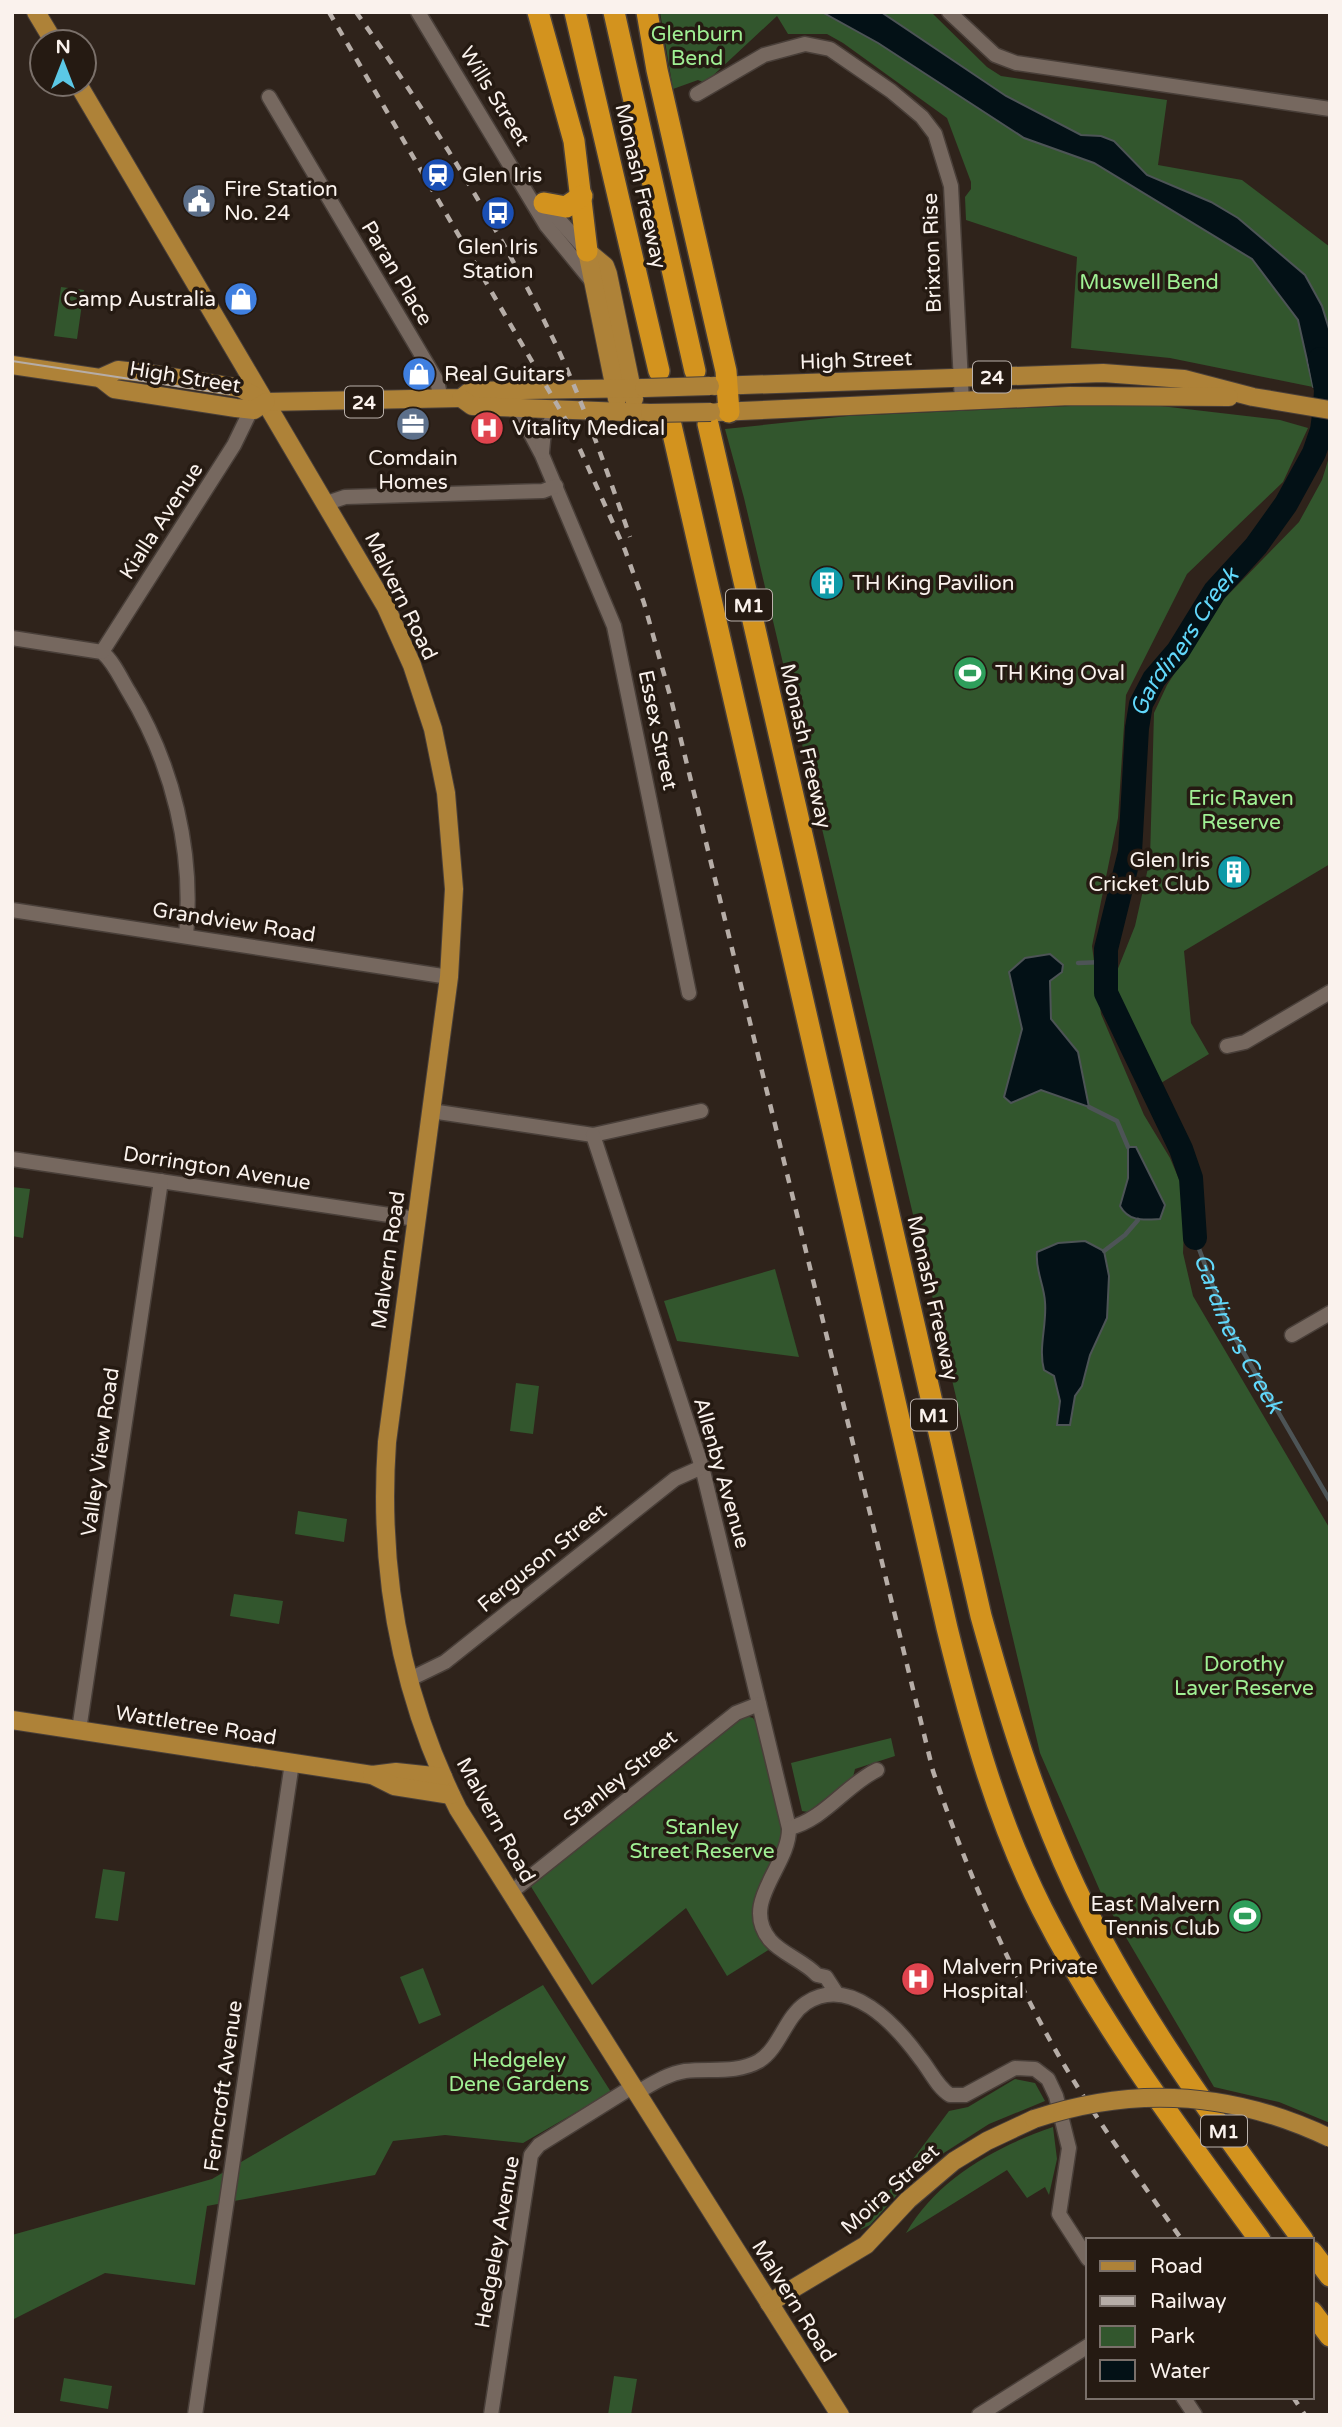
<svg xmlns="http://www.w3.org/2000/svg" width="1342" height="2427" font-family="'Varela Round',sans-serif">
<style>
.green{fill:#32562d}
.water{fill:#031116;stroke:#4d5456;stroke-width:2}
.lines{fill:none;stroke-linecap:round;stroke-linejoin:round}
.stream{stroke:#4d5456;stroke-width:4.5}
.river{stroke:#031116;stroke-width:24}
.minor-casing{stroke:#493f39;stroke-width:17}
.major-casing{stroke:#493f39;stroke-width:20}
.highway-casing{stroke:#493f39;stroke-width:24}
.minor{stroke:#76685f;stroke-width:14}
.major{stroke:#ae8238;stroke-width:18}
.highway{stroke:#d3931e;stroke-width:21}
.tram{stroke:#b6ada7;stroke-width:2}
.rail{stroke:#b6ada7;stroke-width:4.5;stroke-dasharray:9 9;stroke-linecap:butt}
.major-bridge-casing{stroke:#493f39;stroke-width:20;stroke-linecap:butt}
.major-bridge{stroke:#ae8238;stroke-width:18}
.labels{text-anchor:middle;stroke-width:7;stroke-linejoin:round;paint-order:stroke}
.shield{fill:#251a12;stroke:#bab1ab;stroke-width:2}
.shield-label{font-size:19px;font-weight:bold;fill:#faf2ed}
.park-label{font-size:21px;fill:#a0f094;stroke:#251a12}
.street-label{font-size:21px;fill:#faf2ed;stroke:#251a12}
.poi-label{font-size:21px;fill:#faf2ed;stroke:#251a12;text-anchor:start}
.water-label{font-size:23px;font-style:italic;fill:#61d8fb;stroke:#251a12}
</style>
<rect width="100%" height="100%" fill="#2f231b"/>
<g class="green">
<path d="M660 12H822L878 43 1024 138 1094 163 1252 259 1298 320 1313 387 1170 358 1071 348 1077 257 966 220 965 197 971 189V182L947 118 843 43 827 34H788L777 16 705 83 698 80 673 89Z"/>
<path d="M881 12H931L987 67 1001 76 1167 100 1158 165 1242 180 1330 247V332L1322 306 1280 254 1238 218 1147 175 1128 159 1120 146 1101 136 1081 135 1006 96Z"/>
<path d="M61 287 84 290 77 339 54 336Z"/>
<path d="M1135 403 1280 420 1308 428 1283 482 1187 574 1126 695 1118 818 1092 946 1101 1014 1144 1115 1170 1158 1181 1184 1185 1202 1183 1253 1193 1296 1330 1529V2123L1279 2102 1214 2087 1104 1900 1040 1753 744 498 725 429 848 416Z"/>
<path d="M1330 454V864L1184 951 1191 1023 1209 1054 1161 1083 1117 996V971L1135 926 1150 859 1154 713 1167 685 1223 600 1299 522 1322 480Z"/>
<path d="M12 1187 30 1189 23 1238 12 1236Z"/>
<path d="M775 1269 799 1357 677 1341 664 1301Z"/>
<path d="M516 1383 539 1386 533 1434 510 1431Z"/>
<path d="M298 1511 347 1519 344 1542 295 1534Z"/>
<path d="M234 1594 283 1601 279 1624 230 1616Z"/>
<path d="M746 1716 753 1718 758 1726 783 1833 782 1843 754 1903V1913L770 1949 727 1976 686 1908 592 1985 530 1885 735 1721Z"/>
<path d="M891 1738 895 1756 855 1769 853 1777 808 1812 802 1811 791 1763Z"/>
<path d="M103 1869 125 1872 118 1921 95 1918Z"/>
<path d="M423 1968 441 2015 419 2024 400 1977Z"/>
<path d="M543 1985 611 2092 523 2143 445 2135 393 2141 375 2175 207 2206 195 2285 105 2273 12 2320V2235L212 2179Z"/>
<path d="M1015 2079 1035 2083 1045 2101 989 2124 922 2167 870 2225 860 2230 949 2111 968 2107Z"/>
<path d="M1053 2127 1057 2159 1049 2195 1045 2187 1027 2198 1007 2170 906 2233C938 2178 995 2147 1053 2127Z"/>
<path d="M614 2376 637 2379 631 2415H608Z"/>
<path d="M64 2378 112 2386 108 2409 60 2401Z"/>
</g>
<g class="water">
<path d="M822 12H881L1006 96 1081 135 1101 136 1114 141 1147 175 1211 202 1238 218 1305 275 1322 306 1330 332V390L1313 387 1298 320 1252 259 1094 163 1024 138 878 43Z"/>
<path d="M1050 954 1063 965 1062 972 1050 981 1051 1019 1078 1052 1089 1107 1041 1090 1011 1103 1004 1097 1022 1029 1009 972 1025 958Z"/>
<path d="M1128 1147H1136L1165 1205 1160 1219C1143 1220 1129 1222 1120 1206L1128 1178Z"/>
<path d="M1085 1241 1104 1251 1109 1276 1107 1318 1090 1355 1082 1386 1075 1396 1070 1425H1057L1060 1401 1054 1376 1044 1370C1038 1348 1047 1325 1045 1302 1044 1284 1035 1270 1037 1252L1058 1243Z"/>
</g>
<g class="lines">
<g class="stream">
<path d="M1078 963 1104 962"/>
<path d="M1089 1107 1117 1121 1128 1147"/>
<path id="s1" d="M1195 1238 1227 1324 1330 1501"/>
<path d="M1104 1251 1125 1235 1138 1220"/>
</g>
<path class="river" id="s2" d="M1195 1238 1191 1178 1181 1149 1106 993V949L1130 852 1137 728 1141 704 1154 679 1178 651 1215 591 1256 546 1286 504 1314 453 1322 430 1325 408 1326 390 1320 359"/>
<g class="minor-casing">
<g id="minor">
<path d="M418 12 546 225 591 280"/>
<path d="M949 12 995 55 1016 63 1330 109"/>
<path d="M697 94 764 55 805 44 830 49 891 91 922 117 935 134 951 186 962 402"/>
<path d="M269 97 437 381 441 399"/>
<path d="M543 202 587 251"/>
<path d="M516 406 542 455 614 626 689 993"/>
<path d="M542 452 544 431 559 410"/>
<path d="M327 503 345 497 543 491 556 486"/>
<path d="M12 638 102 652C114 662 121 679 129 692 173 765 194 851 186 936"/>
<path d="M102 652 234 445 251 410"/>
<path d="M12 910 449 977"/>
<path d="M1227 1046 1245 1042 1330 992"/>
<path d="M431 1111 593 1135 701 1111"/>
<path d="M593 1135 702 1467 789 1828C790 1866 739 1902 770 1940 782 1954 804 1961 817 1975L826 1977 837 1994"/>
<path d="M12 1159 416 1219"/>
<path d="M1292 1335 1330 1313"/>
<path d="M408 1680 445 1662 675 1479 702 1467"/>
<path d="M79 1730 161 1181"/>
<path d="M789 1828C824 1820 846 1785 877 1770"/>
<path d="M510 1893 736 1713 759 1704"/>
<path d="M636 2093C652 2084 667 2074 685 2071 710 2068 736 2074 759 2061 780 2048 785 2017 806 2003 850 1974 896 2025 920 2058 930 2070 937 2087 950 2095H965L1015 2068 1035 2069 1048 2079 1056 2096 1069 2148 1059 2214 1088 2259"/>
<path d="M1183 2397 1195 2415"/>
<path d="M195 2415 292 1763"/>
<path d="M491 2415 531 2155 539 2145 632 2087"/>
<path d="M979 2415 1088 2346"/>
</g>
</g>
<g class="major-casing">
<g id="major">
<path d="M36 12 54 42"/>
<path d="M78 84 386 607 412 665 433 729 446 793 454 889 449 977 387 1442C378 1570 400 1693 458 1809L840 2415"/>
<path d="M587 251 605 266 608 274 634 399"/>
<path d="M587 251 617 399"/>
<path d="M12 365 100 378 118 370 153 374 240 388 266 402 461 398 470 391 644 388"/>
<path d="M100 378 114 389 236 408 254 410 266 402"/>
<path d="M714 386 1103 373 1184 379 1253 397 1330 410"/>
<path d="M461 398 472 406 650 413"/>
<path d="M718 412 1070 396 1229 397"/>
<path d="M12 1720 372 1775 396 1772 443 1777"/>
<path d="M372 1775 394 1786 451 1795"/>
<path d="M769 2303 866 2245 908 2200 954 2161 987 2141 1034 2119"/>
</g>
</g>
<g class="highway-casing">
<g id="highway">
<path d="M538 12 574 141 587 251"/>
<path d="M575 12 659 371"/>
<path d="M614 12 695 371"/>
<path d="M647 12 657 70 726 371 729 412"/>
<path d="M544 203 566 207 582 196"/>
<path d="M708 424 981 1616C1007 1709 1034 1800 1075 1887 1135 2014 1220 2127 1303 2240"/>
<path d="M671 425 947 1628C971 1725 997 1820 1042 1909 1102 2027 1182 2133 1260 2240"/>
<path d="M1312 2252 1330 2276"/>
<path d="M1312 2312 1330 2336"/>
</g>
</g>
<use href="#minor" class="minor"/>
<use href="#major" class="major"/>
<use href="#highway" class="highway"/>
<path class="tram" d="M12 361 229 394"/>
<g class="rail">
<path d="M329 12 570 427 625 550 644 603 671 699 933 1771C967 1871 1008 1967 1060 2058 1097 2121 1140 2180 1182 2240"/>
<path d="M356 12C431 118 502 232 558 349 586 410 608 474 630 537"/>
<path d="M1293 2397 1305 2415"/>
</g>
<g class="major-bridge-casing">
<g id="major-bridge">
<path d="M644 388 710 386"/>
<path d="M650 413 711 412"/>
<path d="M1034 2119C1135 2085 1234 2092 1330 2138"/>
</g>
</g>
<use href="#major-bridge" class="major-bridge"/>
</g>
<defs>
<g id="station-disc" transform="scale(1.75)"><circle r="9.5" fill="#1a4fb4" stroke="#251a12"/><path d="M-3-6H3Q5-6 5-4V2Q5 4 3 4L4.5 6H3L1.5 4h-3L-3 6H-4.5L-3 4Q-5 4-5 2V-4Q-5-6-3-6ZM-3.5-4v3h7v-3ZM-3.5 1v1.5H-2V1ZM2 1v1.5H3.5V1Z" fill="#fff"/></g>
<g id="civic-disc" transform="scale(1.75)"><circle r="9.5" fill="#5c6f8a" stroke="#251a12"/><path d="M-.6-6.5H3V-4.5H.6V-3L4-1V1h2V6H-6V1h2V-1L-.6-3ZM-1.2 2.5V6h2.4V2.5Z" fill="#fff"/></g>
<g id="bus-disc" transform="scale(1.75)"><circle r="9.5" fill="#1a4fb4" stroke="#251a12"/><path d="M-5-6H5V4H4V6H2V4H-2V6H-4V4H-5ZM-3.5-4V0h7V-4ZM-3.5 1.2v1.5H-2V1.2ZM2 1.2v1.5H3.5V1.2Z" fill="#fff"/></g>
<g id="shop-disc" transform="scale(1.75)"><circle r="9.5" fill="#3f7fe0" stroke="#251a12"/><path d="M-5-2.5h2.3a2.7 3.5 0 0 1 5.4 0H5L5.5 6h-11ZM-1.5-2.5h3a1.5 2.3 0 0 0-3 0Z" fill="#fff"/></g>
<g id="office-disc" transform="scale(1.75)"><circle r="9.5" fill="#5c6f8a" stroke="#251a12"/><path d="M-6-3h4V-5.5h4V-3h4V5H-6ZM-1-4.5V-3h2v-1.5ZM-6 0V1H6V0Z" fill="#fff"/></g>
<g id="hospital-disc" transform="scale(1.75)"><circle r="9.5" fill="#e0444e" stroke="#251a12"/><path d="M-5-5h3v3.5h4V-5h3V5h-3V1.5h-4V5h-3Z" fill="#fff"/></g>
<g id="building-disc" transform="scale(1.75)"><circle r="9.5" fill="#0f9aa8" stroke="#251a12"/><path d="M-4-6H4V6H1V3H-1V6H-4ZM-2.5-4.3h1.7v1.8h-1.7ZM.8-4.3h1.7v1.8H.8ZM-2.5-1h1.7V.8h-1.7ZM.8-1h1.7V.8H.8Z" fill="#fff"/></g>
<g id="stadium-disc" transform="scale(1.75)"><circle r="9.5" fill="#2e9e5b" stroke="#251a12"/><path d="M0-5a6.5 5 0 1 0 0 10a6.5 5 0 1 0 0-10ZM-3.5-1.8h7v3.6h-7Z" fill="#fff"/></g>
</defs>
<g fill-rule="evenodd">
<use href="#station-disc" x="438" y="175"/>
<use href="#civic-disc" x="199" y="201"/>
<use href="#bus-disc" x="498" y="213"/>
<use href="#shop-disc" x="241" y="299"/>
<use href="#shop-disc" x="419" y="374"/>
<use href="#office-disc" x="413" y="424"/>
<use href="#hospital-disc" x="487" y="428"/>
<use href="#building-disc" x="827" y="583"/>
<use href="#stadium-disc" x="970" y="673"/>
<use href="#building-disc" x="1234" y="872"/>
<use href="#stadium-disc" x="1245" y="1916"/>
<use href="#hospital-disc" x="918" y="1979"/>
</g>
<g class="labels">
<g class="shield">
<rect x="973" y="361.5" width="38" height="31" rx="5"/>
<rect x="345" y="386.5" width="38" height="31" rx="5"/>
<rect x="726" y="589.5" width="46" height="31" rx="5"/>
<rect x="911" y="1399.5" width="46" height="31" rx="5"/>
<rect x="1201" y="2115.5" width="46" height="31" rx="5"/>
</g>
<g class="shield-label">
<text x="992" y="384">24</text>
<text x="364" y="409">24</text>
<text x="749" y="612">M1</text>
<text x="934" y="1422">M1</text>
<text x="1224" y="2138">M1</text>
</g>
<g class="park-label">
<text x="697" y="41">Glenburn<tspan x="697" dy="24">Bend</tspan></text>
<text x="1149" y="289">Muswell Bend</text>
<text x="1241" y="805">Eric Raven<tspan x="1241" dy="24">Reserve</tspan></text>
<text x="1244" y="1671">Dorothy<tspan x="1244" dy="24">Laver Reserve</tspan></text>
<text x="702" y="1834">Stanley<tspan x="702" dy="24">Street Reserve</tspan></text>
<text x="519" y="2067">Hedgeley<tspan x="519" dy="24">Dene Gardens</tspan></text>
</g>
<g class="street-label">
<text transform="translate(495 96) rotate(58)" y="7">Wills Street</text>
<text transform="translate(641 186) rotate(77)" y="7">Monash Freeway</text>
<text transform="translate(932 253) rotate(-92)" y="7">Brixton Rise</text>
<text transform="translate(397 273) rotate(59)" y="7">Paran Place</text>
<text transform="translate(856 360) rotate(-2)" y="7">High Street</text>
<text transform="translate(185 377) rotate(9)" y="7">High Street</text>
<text transform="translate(161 521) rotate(-57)" y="7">Kialla Avenue</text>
<text transform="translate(401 596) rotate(64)" y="7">Malvern Road</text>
<text transform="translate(658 730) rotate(78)" y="7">Essex Street</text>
<text transform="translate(806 746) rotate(77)" y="7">Monash Freeway</text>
<text transform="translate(234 922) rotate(9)" y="7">Grandview Road</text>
<text transform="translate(217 1168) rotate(9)" y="7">Dorrington Avenue</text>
<text transform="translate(388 1260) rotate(-82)" y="7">Malvern Road</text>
<text transform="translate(933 1298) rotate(77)" y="7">Monash Freeway</text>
<text transform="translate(100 1452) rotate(-82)" y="7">Valley View Road</text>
<text transform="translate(722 1473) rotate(74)" y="7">Allenby Avenue</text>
<text transform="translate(542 1558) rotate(-39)" y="7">Ferguson Street</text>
<text transform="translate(196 1725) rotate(9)" y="7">Wattletree Road</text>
<text transform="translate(620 1778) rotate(-39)" y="7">Stanley Street</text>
<text transform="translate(496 1820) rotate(61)" y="7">Malvern Road</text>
<text transform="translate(223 2086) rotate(-82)" y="7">Ferncroft Avenue</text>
<text transform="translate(890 2189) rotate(-42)" y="7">Moira Street</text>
<text transform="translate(497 2242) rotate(-80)" y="7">Hedgeley Avenue</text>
<text transform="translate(794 2301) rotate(58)" y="7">Malvern Road</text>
</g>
<g class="poi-label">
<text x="462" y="182">Glen Iris</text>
<text x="224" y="196">Fire Station<tspan x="224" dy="24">No. 24</tspan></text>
<text x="498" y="254" text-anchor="middle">Glen Iris<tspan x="498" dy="24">Station</tspan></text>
<text x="216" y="306" text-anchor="end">Camp Australia</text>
<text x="444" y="381">Real Guitars</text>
<text x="512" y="435">Vitality Medical</text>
<text x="413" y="465" text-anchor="middle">Comdain<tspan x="413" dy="24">Homes</tspan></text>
<text x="852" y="590">TH King Pavilion</text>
<text x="995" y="680">TH King Oval</text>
<text x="1210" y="867" text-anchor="end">Glen Iris<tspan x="1210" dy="24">Cricket Club</tspan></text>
<text x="1220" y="1911" text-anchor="end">East Malvern<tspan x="1220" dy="24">Tennis Club</tspan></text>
<text x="942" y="1974">Malvern Private<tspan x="942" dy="24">Hospital</tspan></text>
</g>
<g class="water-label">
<text dy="8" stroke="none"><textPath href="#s2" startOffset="632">Gardiners Creek</textPath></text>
<text dy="8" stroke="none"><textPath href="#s1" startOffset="105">Gardiners Creek</textPath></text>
</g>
</g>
<rect width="1342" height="2427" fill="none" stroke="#faf2ed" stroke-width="28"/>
<rect x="1086" y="2238" width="228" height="161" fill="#251a12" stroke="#7a706a" stroke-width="2"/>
<rect x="1100" y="2261" width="35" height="10" fill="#ae8238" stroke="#7a706a" stroke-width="2"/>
<text x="1150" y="2273" font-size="21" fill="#faf2ed">Road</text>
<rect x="1100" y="2296" width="35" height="10" fill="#b6ada7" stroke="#7a706a" stroke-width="2"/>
<text x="1150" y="2308" font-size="21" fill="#faf2ed">Railway</text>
<rect x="1100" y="2326" width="35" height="21" fill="#32562d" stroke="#7a706a" stroke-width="2"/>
<text x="1150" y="2343" font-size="21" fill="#faf2ed">Park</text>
<rect x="1100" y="2360" width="35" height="21" fill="#031116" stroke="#7a706a" stroke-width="2"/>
<text x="1150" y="2378" font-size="21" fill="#faf2ed">Water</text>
<g transform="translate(63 63)"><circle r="33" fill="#251a12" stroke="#7a706a" stroke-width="2"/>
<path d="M0-5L12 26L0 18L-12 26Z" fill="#5bc8e6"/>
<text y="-10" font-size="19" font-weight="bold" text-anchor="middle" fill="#faf2ed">N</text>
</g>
</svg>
